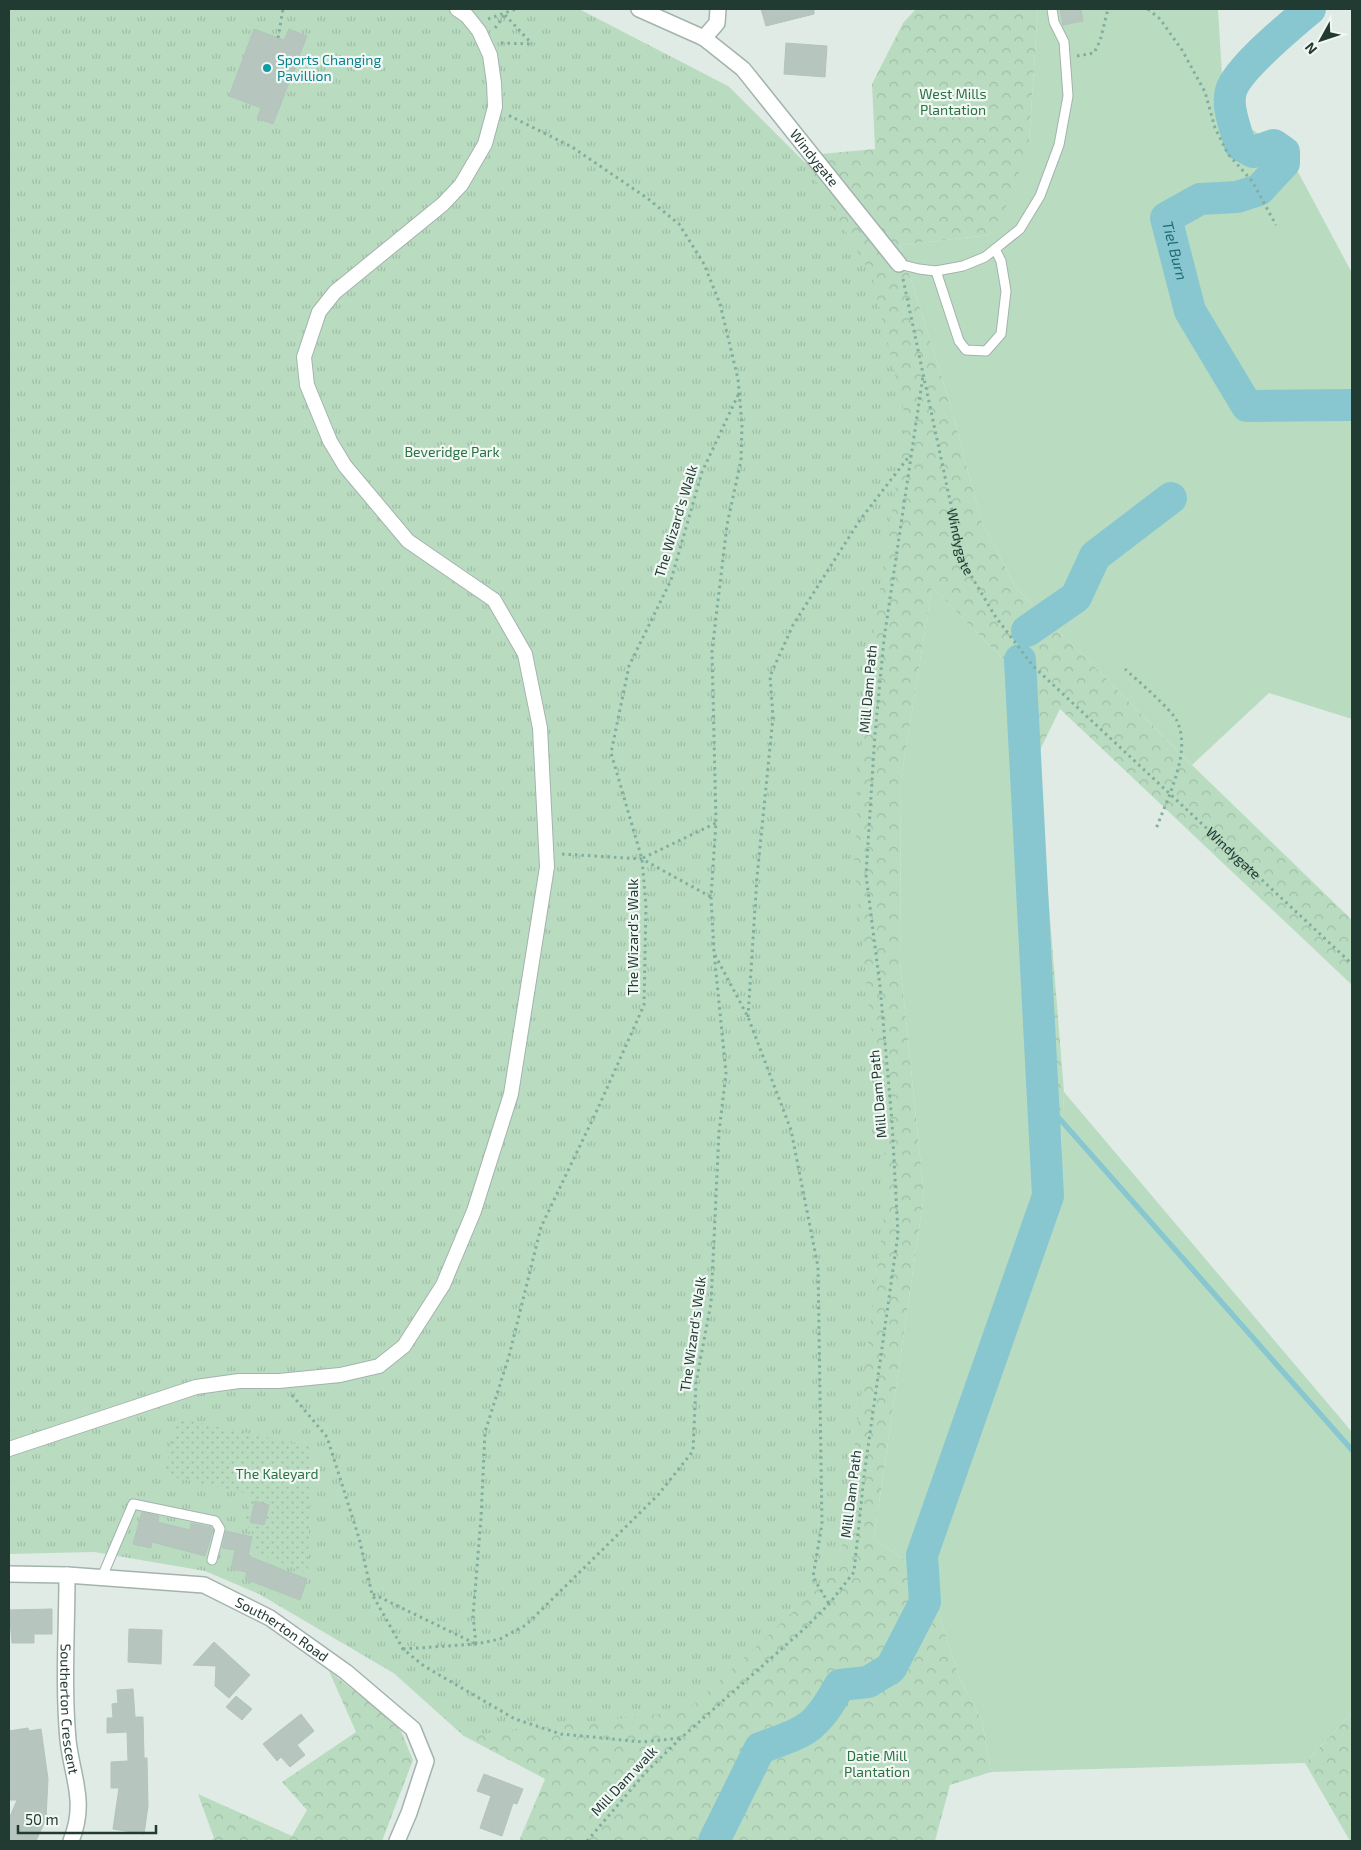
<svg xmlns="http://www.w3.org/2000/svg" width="1361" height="1850" font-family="'Exo 2',sans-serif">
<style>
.grass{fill:#b9dcc1}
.forest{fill:url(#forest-crowns);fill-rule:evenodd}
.park{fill:url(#park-tufts)}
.garden{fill:url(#garden-dots)}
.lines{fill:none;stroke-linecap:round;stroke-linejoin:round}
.stream{stroke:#89c7d0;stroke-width:5.5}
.river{stroke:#89c7d0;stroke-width:32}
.building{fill:#b6c6bf;stroke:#b3c4bc}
.service-casing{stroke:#a3b3ad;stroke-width:11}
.pedestrian-casing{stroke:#a3b3ad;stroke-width:16}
.minor-casing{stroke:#a3b3ad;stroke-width:18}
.path{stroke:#81ae9e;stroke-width:3;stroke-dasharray:2.5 4;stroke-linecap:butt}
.service{stroke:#fff;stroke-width:9}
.pedestrian{stroke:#fff;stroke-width:14}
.minor{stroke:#fff;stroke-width:15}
.culture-dot{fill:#0f9aa8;stroke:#f1f8f4;stroke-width:2}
.labels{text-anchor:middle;stroke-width:4.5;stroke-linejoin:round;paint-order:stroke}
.culture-label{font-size:14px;fill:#0d838f;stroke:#f1f8f4;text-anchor:start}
.park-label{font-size:14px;fill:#2c7144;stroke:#f1f8f4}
.street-label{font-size:14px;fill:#213b33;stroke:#f1f8f4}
.water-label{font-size:15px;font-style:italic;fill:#1c6a76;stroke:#f1f8f4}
</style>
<defs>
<pattern id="forest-crowns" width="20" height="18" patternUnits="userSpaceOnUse" patternTransform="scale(1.25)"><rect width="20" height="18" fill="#b9dcc1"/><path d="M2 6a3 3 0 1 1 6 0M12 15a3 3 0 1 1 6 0" fill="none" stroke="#9fbea6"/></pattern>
<pattern id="park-tufts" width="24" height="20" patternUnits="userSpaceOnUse" patternTransform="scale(1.25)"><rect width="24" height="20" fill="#b9dcc1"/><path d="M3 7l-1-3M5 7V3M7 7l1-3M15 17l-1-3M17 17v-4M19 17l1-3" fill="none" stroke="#9fbea6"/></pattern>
<pattern id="garden-dots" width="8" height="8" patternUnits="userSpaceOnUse" patternTransform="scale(1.25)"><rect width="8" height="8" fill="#b9dcc1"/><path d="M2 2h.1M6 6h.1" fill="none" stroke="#9fbea6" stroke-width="1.8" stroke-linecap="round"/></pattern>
</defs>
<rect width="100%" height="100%" fill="#e0ebe6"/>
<g class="grass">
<path d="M1038 9H1218L1223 92 1250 128 1289 155 1352 273V719L1269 693 1192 765 1016 588 981 520 950 403 900 245 990 235 1029 142Z"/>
<path d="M932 587 1005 661 1034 1046 1038 1198 911 1565 874 1538 924 1195 900 962 901 779Z"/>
<path d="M1064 1092 1352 1432V1713L1305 1763 991 1772 982 1721 959 1677 938 1611 936 1545 1058 1211Z"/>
</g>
<g class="forest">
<path d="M916 9H1038L1029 142 1009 201 990 235 900 245 950 403 981 520 1016 588 1192 765 1352 920V985L1060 709 1037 756 1064 1092 1058 1211 936 1545 938 1611 959 1677 982 1721 991 1772 950 1785 935 1841H519L545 1779 464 1736 395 1674 728 86 805 163 821 154 875 149 872 84 903 23ZM932 587 1005 661 1034 1046 1038 1198 911 1565 874 1538 924 1195 900 962 901 779Z"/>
<path d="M329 1671 375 1707 401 1731 413 1760 382 1841H210L214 1838 198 1794 292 1836 307 1810 282 1782 356 1732Z"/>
<path d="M1352 1713V1841H1350L1305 1763Z"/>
</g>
<path class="park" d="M9 9H579L728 86 805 163 872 276 906 420 865 687 854 864 888 1186 839 1569 687 1711 464 1736 395 1674 259 1594 205 1571 94 1552 9 1554Z"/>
<path class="garden" d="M177 1418 311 1447 308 1574 257 1553 245 1519 250 1494 164 1475Z"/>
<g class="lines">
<path class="stream" d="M1043 1100 1352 1450"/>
<g class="river">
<path id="s1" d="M1310 9C1290 26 1242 65 1232 88 1225 105 1236 129 1240 145L1253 152 1274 145 1284 152V163L1259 190 1237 197 1200 199 1166 218 1190 311 1247 406 1352 405"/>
<path d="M1027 631 1076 597 1095 556 1171 498"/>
<path d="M714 1841 760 1748C807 1731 815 1730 840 1685L868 1682 891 1668 925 1602 922 1555 1048 1196 1020 660"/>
</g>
</g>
<g class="building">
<path d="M761 9H814V14L766 26Z"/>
<path d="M1060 9H1081L1083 21 1063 25Z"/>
<path d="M254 29 284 40 289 29 307 36 273 124 257 118 261 108 229 96Z"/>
<path d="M786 43 827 46 825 77 784 74Z"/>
<path d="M255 1501 269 1505 264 1525 250 1522Z"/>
<path d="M142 1512 159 1516 158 1522 190 1530 191 1523 211 1527 213 1530 205 1556 152 1542 151 1548 133 1544Z"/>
<path d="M226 1531 252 1537 248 1556 307 1579 300 1600 245 1579 247 1572 231 1569 235 1550 222 1548Z"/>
<path d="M52 1609V1634H34V1643H12L9 1610Z"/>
<path d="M129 1629 162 1630 161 1664 128 1662Z"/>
<path d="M214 1642 250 1675 229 1698 215 1686 216 1666 193 1665Z"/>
<path d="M133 1689 135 1717H143L144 1758H147L148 1806 144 1834 113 1829 119 1788H111V1762L128 1761 127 1732 107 1733V1718H113L112 1704 118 1703 117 1690Z"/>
<path d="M236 1696 252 1709 242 1720 226 1707Z"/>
<path d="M301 1714 314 1731 297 1745 305 1755 290 1767 281 1757 277 1761 263 1744Z"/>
<path d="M28 1728 29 1731 41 1729 48 1779 46 1819 36 1841H9V1819L17 1800H9V1731Z"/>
<path d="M484 1774 523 1789 517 1804 513 1803 502 1836 480 1828 491 1796 477 1791Z"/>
</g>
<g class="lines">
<g class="service-casing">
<g id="service">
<path d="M899 264 919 269 936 271 963 266 985 257 1020 229 1040 196 1059 145 1068 96 1064 42 1054 22 1052 9"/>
<path d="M936 271 959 341 966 350 986 351 1001 334 1006 291 1001 261 995 249"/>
<path d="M102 1577 133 1504 215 1521 220 1529 212 1560"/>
</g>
</g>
<g class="pedestrian-casing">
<path id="pedestrian" d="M9 1449 196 1387 239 1381H279L340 1375 379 1366 404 1346 443 1285 474 1211 511 1094 547 867 540 728 525 654 494 600 408 541 345 466 330 441 307 385 304 357 319 312 335 292 443 204 461 185 485 144 495 107 494 83 490 55 479 31 467 16 457 9"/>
</g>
<g class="minor-casing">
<g id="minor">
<path id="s3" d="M639 9 704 38 743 69 899 264"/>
<path d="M704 38 717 23 718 9"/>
<path id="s4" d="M9 1574 67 1575 204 1585 270 1618 346 1672 413 1729 426 1761 409 1813 397 1841"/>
<path id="s5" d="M67 1575C67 1629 63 1685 68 1740 72 1777 87 1802 71 1841"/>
</g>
</g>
<g class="path">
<path d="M1148 9 1160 19 1182 50 1205 92 1215 128 1228 154 1252 181 1276 225"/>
<path d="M505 15 532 44"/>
<path d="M488 19 516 9"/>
<path d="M495 28 505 15"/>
<path d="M278 38 283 9"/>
<path d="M501 43 533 44"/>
<path d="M1077 56 1094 53 1100 41 1108 9"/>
<path id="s2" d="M903 279 963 562 995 616 1033 666 1352 964"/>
<path d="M1125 669C1135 678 1173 711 1177 721 1192 752 1167 799 1156 829"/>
<path d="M562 854 642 859 711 897"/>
<path d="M643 858 716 823"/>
<path d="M715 955 748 1017 791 1130 818 1267 822 1524 813 1577 829 1604"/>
<path d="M748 1017 757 877 773 717 770 676 793 625 860 520 910 455"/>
<path d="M292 1395 327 1437 359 1538 372 1594 403 1649 424 1666 515 1719 561 1734 643 1742 680 1738"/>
<path d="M373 1594 476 1644"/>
<path d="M476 1644 473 1616 481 1518 485 1432 509 1356 541 1227 599 1106 644 1005 646 906 642 859 611 753 629 666 671 580 702 472 739 393"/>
<path d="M403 1649 476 1644 500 1639 526 1625 658 1495 693 1451 696 1383 711 1303 719 1132 726 1073 714 952 711 897 716 822 712 651 727 525 741 460 742 425 738 379 720 304 704 264 679 224 647 198 572 147 508 115"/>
<path d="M587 1841 646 1772 681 1738 804 1629 829 1604 854 1572 864 1476 898 1234 892 1122 880 986 866 875 875 734 884 639 923 376"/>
</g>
<use href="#service" class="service"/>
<use href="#pedestrian" class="pedestrian"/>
<use href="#minor" class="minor"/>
</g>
<circle class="culture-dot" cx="267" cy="68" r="5"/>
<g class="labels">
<g class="culture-label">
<text x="277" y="65">Sports Changing<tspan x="277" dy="16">Pavillion</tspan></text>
</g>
<g class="park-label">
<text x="953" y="99">West Mills<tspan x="953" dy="16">Plantation</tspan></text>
<text x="452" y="457">Beveridge Park</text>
<text x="277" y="1479">The Kaleyard</text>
<text x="877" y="1761">Datie Mill<tspan x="877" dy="16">Plantation</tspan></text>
</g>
<g class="street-label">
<text dy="5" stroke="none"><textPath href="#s3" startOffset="235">Windygate</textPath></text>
<text transform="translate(676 521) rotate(-73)" y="5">The Wizard's Walk</text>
<text dy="5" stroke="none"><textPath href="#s2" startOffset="269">Windygate</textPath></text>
<text transform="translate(868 689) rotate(-85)" y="5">Mill Dam Path</text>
<text dy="5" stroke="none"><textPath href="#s2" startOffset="689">Windygate</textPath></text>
<text transform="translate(633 937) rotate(-90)" y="5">The Wizard's Walk</text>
<text transform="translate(878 1094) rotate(-95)" y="5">Mill Dam Path</text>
<text transform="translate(693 1334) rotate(-82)" y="5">The Wizard's Walk</text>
<text transform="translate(851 1494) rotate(-83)" y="5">Mill Dam Path</text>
<text dy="5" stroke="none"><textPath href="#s4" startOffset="285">Southerton Road</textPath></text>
<text dy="5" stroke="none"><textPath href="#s5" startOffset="134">Southerton Crescent</textPath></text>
<text transform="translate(624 1781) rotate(-47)" y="5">Mill Dam walk</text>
</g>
<g class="water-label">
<text dy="5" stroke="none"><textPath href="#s1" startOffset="400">Tiel Burn</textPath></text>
</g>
</g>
<rect width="1361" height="1850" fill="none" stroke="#213b33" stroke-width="20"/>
<g transform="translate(1321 40) rotate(230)" stroke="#f1f8f4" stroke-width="4" paint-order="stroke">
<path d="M0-4L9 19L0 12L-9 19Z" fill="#213b33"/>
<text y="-8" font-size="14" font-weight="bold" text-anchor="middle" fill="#213b33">N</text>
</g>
<path d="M18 1825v8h138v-8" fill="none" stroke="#213b33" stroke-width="2.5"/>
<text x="25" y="1825" font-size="15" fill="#213b33" stroke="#f1f8f4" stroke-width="4" paint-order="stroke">50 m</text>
</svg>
